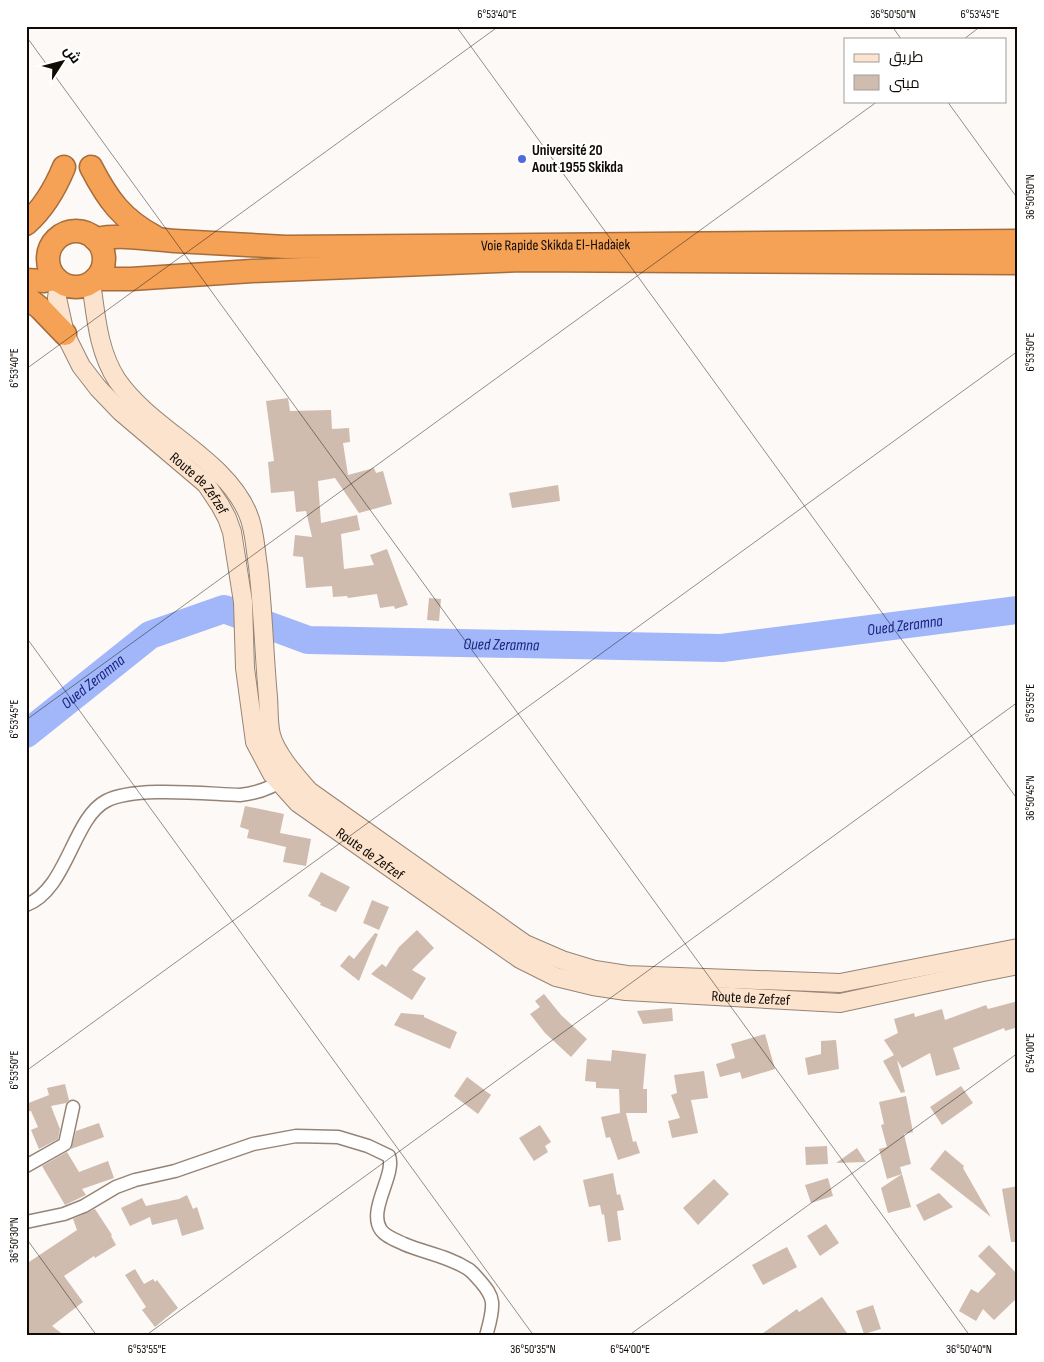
<svg xmlns="http://www.w3.org/2000/svg" width="1044" height="1362" font-family="'Sofia Sans Condensed',Cairo,sans-serif">
<style>
.lines{fill:none;stroke-linecap:round;stroke-linejoin:round}
.river{stroke:#a2b7fa;stroke-width:28}
.building{fill:#cfbcae}
.street-casing{stroke:#958476;stroke-width:15}
.secondary-casing{stroke:#958476;stroke-width:20}
.highway-casing{stroke:#a56d3b;stroke-width:25}
.street{stroke:#fff;stroke-width:12}
.secondary{stroke:#fce3cd;stroke-width:18}
.highway{stroke:#f5a257;stroke-width:22}
.ticks{fill:none;stroke:#110b06;stroke-width:1;stroke-opacity:0.45}
.poi-dot{fill:#5069de;stroke:#fff;stroke-width:2}
.labels{text-anchor:middle;stroke-width:4;stroke-linejoin:round;paint-order:stroke}
.poi-label{font-size:15px;font-weight:bold;fill:#110b06;stroke:#fff;text-anchor:start}
.street-label{font-size:15px;fill:#110b06;stroke:#fff}
.water-label{font-size:16px;font-style:italic;fill:#1a227e;stroke:#fff}
.neatline{fill:none;stroke:#110b06;stroke-width:2}
.ticks-label{font-size:12px;text-anchor:middle;fill:#110b06}
</style>
<rect width="100%" height="100%" fill="#fdf9f6"/>
<g class="lines">
<path class="river" id="s1" d="M26 734 150 635 224 609 308 640 722 648 1018 610"/>
</g>
<g class="building">
<path d="M288 398 290 411 331 410 332 429 349 428 350 442 343 443 348 475 374 468 376 473 383 471 392 504 359 513 335 478 318 481 321 523 357 515 360 530 341 534 344 569 374 565 370 555 387 549 408 605 395 609 394 606 380 608 377 594 348 598 347 596 333 597 332 586 306 588 303 557 293 556 295 535 312 537 306 511 296 512 294 491 271 493 268 462 274 461 266 401Z"/>
<path d="M558 485 560 501 512 508 509 493Z"/>
<path d="M429 598 441 599 439 621 427 620Z"/>
<path d="M245 806 284 814 280 833 311 839 306 866 283 862 286 847 247 838 249 830 240 827Z"/>
<path d="M321 872 350 887 336 912 320 905 321 903 308 896Z"/>
<path d="M372 900 389 907 379 930 363 923Z"/>
<path d="M417 930 434 948 412 970 426 978 412 1000 371 974 382 964 386 967 399 947Z"/>
<path d="M375 933 378 934 359 981 340 966 349 955 354 959Z"/>
<path d="M544 994 561 1015 587 1039 571 1057 545 1033 530 1014 540 1007 535 1001Z"/>
<path d="M1018 1001V1027L1005 1031 1004 1028 953 1048 960 1069 936 1076 930 1053 902 1068 897 1060 905 1092 901 1093 883 1061 894 1055 884 1040 898 1033 894 1019 914 1013 915 1017 942 1009 945 1020 986 1005 988 1009Z"/>
<path d="M672 1008 673 1021 643 1024 637 1011Z"/>
<path d="M401 1013 424 1015V1017L457 1032 450 1049 394 1025Z"/>
<path d="M765 1034 775 1069 742 1079 740 1072 720 1077 716 1064 735 1058 731 1044Z"/>
<path d="M836 1040 839 1069 808 1075 805 1058 821 1054V1041Z"/>
<path d="M612 1050 646 1054 643 1089H647V1113H626L633 1142 636 1141 640 1153 618 1160 610 1137 606 1138 601 1117 620 1113 619 1089 596 1088V1082L585 1081 587 1059 611 1061Z"/>
<path d="M704 1071 708 1098 691 1100 698 1133 672 1138 668 1121 680 1118 671 1095 677 1093 674 1075Z"/>
<path d="M467 1077 491 1095 478 1114 454 1096Z"/>
<path d="M65 1084 69 1100 66 1103 51 1106 60 1129 58 1139 39 1149 31 1130 38 1127 31 1111 26 1112V1104L49 1095 47 1088Z"/>
<path d="M961 1086 973 1103 942 1125 930 1107Z"/>
<path d="M906 1096 913 1132 904 1134 911 1164 900 1167 902 1174 887 1179 879 1149 887 1147 881 1125 884 1124 879 1102Z"/>
<path d="M99 1123 104 1137 71 1149 76 1131Z"/>
<path d="M540 1125 551 1142 545 1146 548 1152 534 1161 519 1138Z"/>
<path d="M827 1146 828 1164 806 1165 805 1147Z"/>
<path d="M857 1148 866 1162 836 1163Z"/>
<path d="M945 1150 964 1166 963 1168 991 1217 930 1169Z"/>
<path d="M67 1152 79 1172 108 1161 114 1178 82 1189 86 1195 65 1205 42 1166Z"/>
<path d="M613 1173 617 1195 620 1194 624 1210 617 1211 621 1240 608 1242 604 1214 602 1215 600 1205 589 1207 583 1180Z"/>
<path d="M902 1174 911 1207 888 1213 881 1188Z"/>
<path d="M828 1178 833 1196 811 1203 805 1185Z"/>
<path d="M714 1179 729 1194 698 1225 683 1208Z"/>
<path d="M1018 1186V1242H1011L1002 1189Z"/>
<path d="M939 1193 953 1207 924 1221 916 1205Z"/>
<path d="M187 1195 193 1209 197 1207 204 1229 182 1236 177 1219 152 1225 150 1217 130 1226 121 1208 142 1198 146 1206 179 1199Z"/>
<path d="M95 1209 112 1235 111 1236 116 1245 95 1258 94 1256 64 1276 83 1302 52 1326 65 1336H26V1264L77 1230 73 1219Z"/>
<path d="M826 1224 839 1243 820 1256 807 1236Z"/>
<path d="M989 1245 1018 1275V1297L994 1320 983 1309 976 1321 959 1311 971 1289 978 1293 996 1274 978 1256Z"/>
<path d="M787 1247 797 1267 763 1285 752 1265Z"/>
<path d="M135 1269 144 1284 153 1279 155 1282 157 1280 178 1308 155 1327 142 1310 146 1307 125 1275Z"/>
<path d="M822 1297 849 1336H759L797 1309 799 1312Z"/>
<path d="M873 1305 881 1329 864 1334 856 1311Z"/>
</g>
<g class="lines">
<g class="street-casing">
<g id="street">
<path d="M26 905C67 890 73 818 106 801 135 786 206 794 240 795 257 793 271 789 285 778"/>
<path d="M26 1166 65 1144 73 1107"/>
<path d="M26 1222 64 1214 84 1206 116 1187 135 1180 175 1171 253 1144 296 1136 338 1137 368 1146 389 1156C396 1175 367 1210 381 1230 386 1237 396 1240 404 1244 425 1253 448 1256 468 1269 473 1272 477 1278 481 1282 486 1288 491 1294 492 1302 493 1313 489 1325 486 1336"/>
</g>
</g>
<g class="secondary-casing">
<g id="secondary">
<path id="s2" d="M59 282 57 298 65 334 81 366 98 388 121 412 206 484 220 505 227 518 232 532 243 602 245 668 255 742 272 774 298 803 520 959 556 977 593 986 626 991 840 1003 983 972 1018 965"/>
<path d="M91 282C96 316 98 351 117 380 151 430 225 458 248 514 255 530 255 548 258 566 263 609 264 653 268 697 269 709 268 723 271 735 276 754 296 776 309 791L525 944 562 960 595 970 627 975 840 983 1018 948"/>
</g>
</g>
<g class="highway-casing">
<g id="highway">
<path d="M91 167C108 200 122 219 155 237"/>
<path d="M26 224C44 208 55 189 64 167"/>
<circle cx="76" cy="259" r="28"/>
<path id="s3" d="M95 239C122 234 148 239 175 241 212 243 249 245 286 247L1018 241"/>
<path d="M96 279H131L252 271 523 260 1018 263"/>
<path d="M26 280 44 281 56 279"/>
<path d="M26 297 40 308 65 334"/>
</g>
</g>
<use href="#street" class="street"/>
<use href="#secondary" class="secondary"/>
<use href="#highway" class="highway"/>
</g>
<path class="ticks" d="M456 26 1018 800M892 26 901 39M26 36 970 1336M964 39 981 26M947 101 1018 199M26 369 499 26M26 637 534 1336M26 720 878 101M26 1071 1018 351M26 1238 97 1336M145 1336 1018 702M628 1336 1018 1053"/>
<circle class="poi-dot" cx="522" cy="159" r="5"/>
<g class="labels">
<g class="poi-label">
<text x="532" y="155">Université 20<tspan x="532" dy="17">Aout 1955 Skikda</tspan></text>
</g>
<g class="street-label">
<text dy="5" stroke="none"><textPath href="#s3" startOffset="461">Voie Rapide Skikda El-Hadaiek</textPath></text>
<text dy="5" stroke="none"><textPath href="#s2" startOffset="256">Route de Zefzef</textPath></text>
<text dy="5" stroke="none"><textPath href="#s2" startOffset="691">Route de Zefzef</textPath></text>
<text dy="5" stroke="none"><textPath href="#s2" startOffset="1111">Route de Zefzef</textPath></text>
</g>
<g class="water-label">
<text dy="6" stroke="none"><textPath href="#s1" startOffset="925">Oued Zeramna</textPath></text>
<text dy="6" stroke="none"><textPath href="#s1" startOffset="520">Oued Zeramna</textPath></text>
<text dy="6" stroke="none"><textPath href="#s1" startOffset="85">Oued Zeramna</textPath></text>
</g>
</g>
<rect width="1044" height="1362" fill="none" stroke="#ffffff" stroke-width="55"/>
<rect x="844" y="38" width="162" height="65" fill="#ffffff" stroke="#a09d9b"/>
<rect x="854" y="54" width="25" height="8" fill="#fce3cd" stroke="#a09d9b"/>
<text x="889" y="62" font-size="15" fill="#110b06">طريق</text>
<rect x="854" y="75" width="25" height="15" fill="#cfbcae" stroke="#a09d9b"/>
<text x="889" y="88" font-size="15" fill="#110b06">مبنى</text>
<g transform="translate(62 62) rotate(54)" stroke="#ffffff" stroke-width="4" paint-order="stroke">
<path d="M0-4L9 19L0 12L-9 19Z" fill="#110b06"/>
<text y="-8" font-size="14" font-weight="bold" text-anchor="middle" fill="#110b06">ش</text>
</g>
<rect x="28" y="28" width="988" height="1306" class="neatline"/>
<g class="ticks-label">
<text x="497" y="18">6°53'40"E</text>
<text x="893" y="18">36°50'50"N</text>
<text x="980" y="18">6°53'45"E</text>
<text transform="translate(1030 197) rotate(-90)" y="4">36°50'50"N</text>
<text transform="translate(1030 352) rotate(-90)" y="4">6°53'50"E</text>
<text transform="translate(14 368) rotate(-90)" y="4">6°53'40"E</text>
<text transform="translate(1030 703) rotate(-90)" y="4">6°53'55"E</text>
<text transform="translate(14 719) rotate(-90)" y="4">6°53'45"E</text>
<text transform="translate(1030 798) rotate(-90)" y="4">36°50'45"N</text>
<text transform="translate(1030 1053) rotate(-90)" y="4">6°54'00"E</text>
<text transform="translate(14 1070) rotate(-90)" y="4">6°53'50"E</text>
<text transform="translate(14 1240) rotate(-90)" y="4">36°50'30"N</text>
<text x="147" y="1353">6°53'55"E</text>
<text x="533" y="1353">36°50'35"N</text>
<text x="630" y="1353">6°54'00"E</text>
<text x="969" y="1353">36°50'40"N</text>
</g>
</svg>
